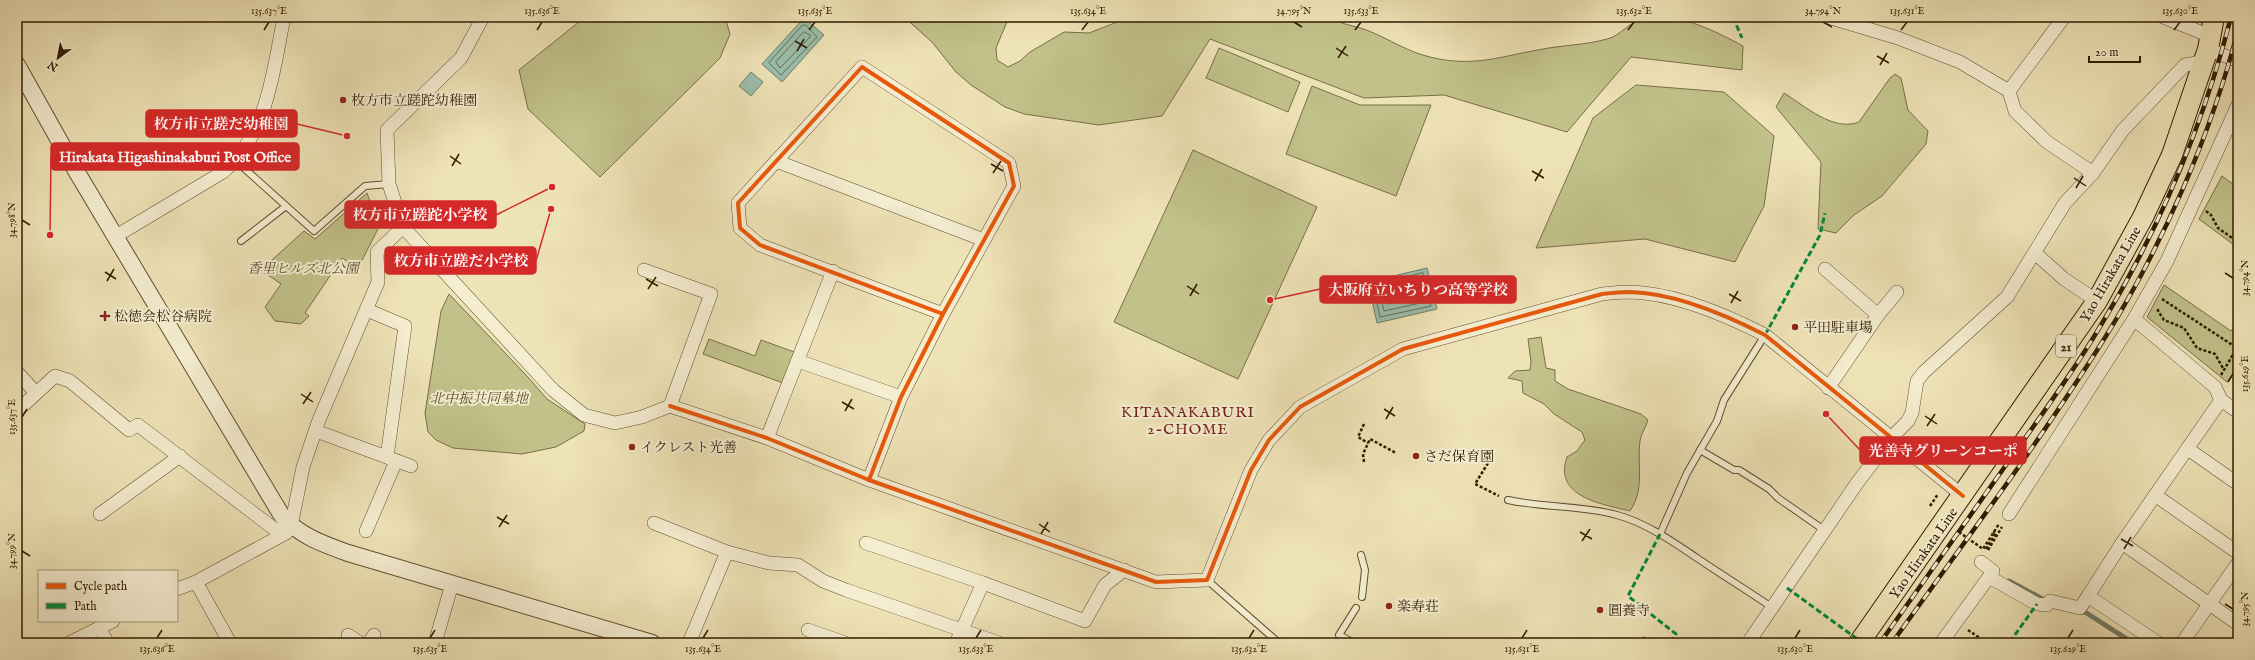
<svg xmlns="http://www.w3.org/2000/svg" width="2255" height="660" font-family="'IM FELL English','Noto Serif JP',serif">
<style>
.green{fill:#c1c189;stroke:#796e46}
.water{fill:#9abeaa;stroke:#707d67}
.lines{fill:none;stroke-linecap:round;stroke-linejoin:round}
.shore{stroke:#666d56;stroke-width:1}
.stream{stroke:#707d67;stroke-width:5}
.service-casing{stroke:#604e2f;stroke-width:8}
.minor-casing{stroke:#604e2f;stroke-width:14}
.tertiary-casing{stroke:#604e2f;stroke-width:18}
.primary-casing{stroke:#311c02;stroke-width:22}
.path{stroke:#311c02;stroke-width:2.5;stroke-dasharray:3 2;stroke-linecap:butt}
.service{stroke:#f4edd0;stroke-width:6}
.minor{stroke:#f4edd0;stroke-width:13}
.tertiary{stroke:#f4edd0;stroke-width:16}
.primary{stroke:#eee3b7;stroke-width:20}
.rail-casing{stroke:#311c02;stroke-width:4.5}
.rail{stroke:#f4edd0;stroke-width:3;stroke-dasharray:9;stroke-linecap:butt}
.quiet{stroke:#00873e;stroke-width:3;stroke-dasharray:6 3;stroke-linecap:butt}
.cycleway-casing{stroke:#f4edd0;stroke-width:6}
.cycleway{stroke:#e8590c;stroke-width:4}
.ticks{fill:none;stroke:#311c02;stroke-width:1.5}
.poi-dot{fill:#8f2418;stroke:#f4edd0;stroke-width:1.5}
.labels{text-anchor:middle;stroke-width:4;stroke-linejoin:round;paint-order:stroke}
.shield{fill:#f4edd0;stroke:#6c5b40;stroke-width:1}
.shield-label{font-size:13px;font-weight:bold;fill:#311c02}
.poi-label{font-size:14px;fill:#311c02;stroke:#f4edd0;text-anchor:start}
.park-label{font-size:14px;font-style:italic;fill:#5c4e2a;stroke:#f4edd0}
.street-label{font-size:14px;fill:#311c02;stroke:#f4edd0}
.neighbourhood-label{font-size:15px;letter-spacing:1px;fill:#7a1f14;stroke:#f4edd0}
.leader{fill:none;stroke:#d62828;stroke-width:1.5}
.callout-dot{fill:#d62828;stroke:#f4edd0;stroke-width:1.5}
.callout{fill:#d62828;stroke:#d62828;stroke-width:1.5}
.callout-label{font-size:15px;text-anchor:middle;font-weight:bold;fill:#fff}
.neatline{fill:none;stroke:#311c02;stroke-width:1.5}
.ticks-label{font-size:10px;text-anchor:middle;fill:#311c02}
</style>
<rect width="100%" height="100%" fill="#eee3b7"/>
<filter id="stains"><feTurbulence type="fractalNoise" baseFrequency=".005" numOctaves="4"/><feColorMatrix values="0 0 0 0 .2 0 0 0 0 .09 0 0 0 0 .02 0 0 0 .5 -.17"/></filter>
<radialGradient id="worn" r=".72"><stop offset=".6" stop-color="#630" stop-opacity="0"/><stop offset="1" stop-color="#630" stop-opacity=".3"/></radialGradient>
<g class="green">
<path d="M585 17H725L730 34 720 58 600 177 528 109 519 70Z"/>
<path d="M904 17H1009L996 48 997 60 1008 67 1020 61 1030 52 1064 32 1089 33 1130 17H1329C1345 26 1354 25 1369 31 1389 39 1408 52 1430 57 1473 68 1502 56 1543 49 1564 45 1586 45 1607 39 1621 36 1631 19 1649 17 1682 14 1715 31 1743 46L1742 70 1631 57 1567 132 1444 95 1364 98 1210 39 1162 116 1099 125 1024 114 1005 107 971 85 956 72 932 42Z"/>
<path d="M1219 48 1300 82 1288 112 1206 78Z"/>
<path d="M1895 74 1901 78 1908 110 1928 131 1926 144 1882 196 1854 215 1836 233 1818 229 1821 162 1776 107 1784 93C1805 106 1833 132 1859 122L1890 78Z"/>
<path d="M1636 85 1724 92 1774 136 1764 206 1735 262 1645 239 1536 248 1593 118Z"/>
<path d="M1312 86 1360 105H1431L1396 196 1286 154Z"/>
<path d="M1193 150 1317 207 1238 379 1114 322Z"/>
<path d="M2222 176 2238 188V248L2199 219Z"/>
<path d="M367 193 379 227 358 268 342 258 305 313 309 316 301 324 275 321 265 307 281 284 261 270 304 231 315 239Z"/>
<path d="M2164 285 2231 331 2238 321V366L2227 382 2147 317Z"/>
<path d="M449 294 527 376 547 399 585 424 584 431 556 447 522 454 453 448 436 440 428 432 425 413 441 311Z"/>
<path d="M1541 337 1546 368 1555 370V381L1568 389 1641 414 1648 420C1646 427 1641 434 1640 441 1637 466 1645 489 1630 511 1602 504 1553 497 1567 457L1577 451 1585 440 1582 432 1554 414 1544 404 1523 393 1522 381 1508 378 1515 371 1530 370 1531 362 1528 339Z"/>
<path d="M709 339 755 356 761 340 797 353 786 384 703 354Z"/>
</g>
<g class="water">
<path d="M804 18 824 35 782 82 762 64Z"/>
<path d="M751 72 763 82 751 96 739 86Z"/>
<path d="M1427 268 1437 309 1377 323 1368 282Z"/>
</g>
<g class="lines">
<g class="shore">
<path d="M803 25H806L817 37 781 75 769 63Z"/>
<path d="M804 32 810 35V37L780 68 776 62Z"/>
<path d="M1423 273 1431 306 1380 317 1373 285Z"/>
<path d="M1419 279 1425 302 1384 311 1379 289Z"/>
<path d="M1415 287 1417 298 1388 304 1387 293Z"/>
</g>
<g class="stream">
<path d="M2009 581 2046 601"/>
<path d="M2085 612 2133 643"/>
</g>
<g class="service-casing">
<g id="service">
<path d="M236 161 314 231 365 186 389 184"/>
<path d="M241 241 286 206"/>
<path d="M1700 450 1734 470H1739L1769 489 1778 498 1824 530"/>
<path d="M1508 500C1544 508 1581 505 1617 515 1646 523 1672 541 1697 558 1722 575 1748 591 1773 608"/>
<path d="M1660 534 1687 473 1717 421 1724 400 1765 335"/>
<path d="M1361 555 1365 570 1362 597"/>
<path d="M1207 580 1279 643"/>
<path d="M1354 643 1339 635 1356 608"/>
</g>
</g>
<g class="minor-casing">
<g id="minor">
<path d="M483 17 461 58 387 130 389 184 403 227 553 390 584 415 615 423 642 417 670 406 711 294 644 270"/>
<path d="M1828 17 1898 38 1960 62 2009 91 2015 111 2047 142 2093 173"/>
<path d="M2163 17 2210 36"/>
<path d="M2208 49 2238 61"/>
<path d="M2009 91 2064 17"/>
<path d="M776 161 984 240"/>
<path d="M116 236 223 172C268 133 273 72 284 17"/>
<path d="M2035 253 2064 279 2097 301"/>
<path d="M1825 269 1878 315"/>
<path d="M367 310 405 326 387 457"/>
<path d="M2134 319 2215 387 2221 400 2238 412"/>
<path d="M798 361 901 397"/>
<path d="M17 372 36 393"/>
<path d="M1828 388 1878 315 1897 292"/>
<path d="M670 406 767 438 869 480 1156 582 1207 580 1251 470 1269 440 1300 407 1403 349 1602 294C1611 293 1621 292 1630 292 1674 293 1726 315 1765 335L1963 496"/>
<path d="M17 411 55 376 70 381 129 430 138 425 273 528 286 533"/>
<path d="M316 431 411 466"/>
<path d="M767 438 833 271"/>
<path d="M2188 449 2238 484"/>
<path d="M869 480 901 397 943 314 1014 186 1009 163 862 67 738 203 740 228 760 245 943 314"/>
<path d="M2155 495 2238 553"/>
<path d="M100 514 180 456"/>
<path d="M2009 514 2134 319 2167 261 2238 105"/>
<path d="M654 523 727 552 769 563 798 565 823 581 846 590 999 643"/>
<path d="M366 531 396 461"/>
<path d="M866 543 983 583 1085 621 1105 585 1124 570"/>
<path d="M2122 543 2238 624"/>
<path d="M1981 562 1993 571 1989 577"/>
<path d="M196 582 230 643"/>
<path d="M177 589 196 582 286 533 291 526 303 467 319 420 378 282 377 252 403 227"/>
<path d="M99 628 108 643"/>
<path d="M808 630 845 643"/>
<path d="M348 635 360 643"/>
<path d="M69 643 113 621"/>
<path d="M369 643 374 635"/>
<path d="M435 643 452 584"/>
<path d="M689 643 727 552"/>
<path d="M956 643 983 583"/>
<path d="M1748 643 1857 483 1892 437 1908 421 1912 413 1917 381 1924 372 2007 297 2065 203 2093 173 2123 130 2185 65 2202 62"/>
<path d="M1941 643 1989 577 2037 604 2047 605 2050 601 2080 608 2088 596"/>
<path d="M2158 643 2088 596 2122 543 2221 400"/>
<path d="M2182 643 2238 563"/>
</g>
</g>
<g class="tertiary-casing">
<path id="tertiary" d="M17 65 78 174 282 516C300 536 323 544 348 553L652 643"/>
</g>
<g class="primary-casing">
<path id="primary" d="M1859 643 2097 301 2143 217 2172 155 2208 49 2214 17"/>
</g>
<g class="path">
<path d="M2206 211 2211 215 2218 228 2238 242"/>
<path d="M2162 299 2237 348"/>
<path d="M2158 309V311L2164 320 2184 328 2197 348 2215 354 2224 370"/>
<path d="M2221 375 2238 346"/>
<path d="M1364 424 1358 437 1368 443"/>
<path d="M1364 462 1363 454 1370 439 1396 453"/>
<path d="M1488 463 1475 484 1499 496"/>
<path d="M1930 506 1938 494"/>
<path d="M1959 532 1983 549 1999 524"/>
<path d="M1986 549 1996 533 1993 532"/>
<path d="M1988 550 2002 527"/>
<path d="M1968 630 1987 643"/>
<path d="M1639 643 1645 637"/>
</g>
<use href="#service" class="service"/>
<use href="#minor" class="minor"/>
<use href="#tertiary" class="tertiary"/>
<use href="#primary" class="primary"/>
<g class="rail-casing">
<g id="rail">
<path d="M1880 643C1922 584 1964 524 2006 465 2037 421 2070 377 2098 330 2157 234 2203 126 2231 17"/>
<path d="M1892 643C1964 542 2040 442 2106 336 2163 244 2211 135 2238 30"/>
</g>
</g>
<use href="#rail" class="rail"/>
<g class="quiet">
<path d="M1733 17 1742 38"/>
<path d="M1765 335 1820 235 1825 213"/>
<path d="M1660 534 1628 596 1676 634 1671 643"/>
<path d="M1787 588 1860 641"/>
<path d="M2012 643V639L2037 604"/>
</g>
<g class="cycleway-casing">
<g id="cycleway">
<path d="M670 406 767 438 869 480 1156 582 1207 580 1251 470 1269 440 1300 407 1403 349 1602 294C1611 293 1621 292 1630 292 1674 293 1726 315 1765 335L1963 496"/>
<path d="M869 480 901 397 943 314 1014 186 1009 163 862 67 738 203 740 228 760 245 943 314"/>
</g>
</g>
<use href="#cycleway" class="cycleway"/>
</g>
<path class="ticks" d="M1294 22 1302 27M1823 22 1832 27M264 30 269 22M537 30 542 22M809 30 815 22M1082 30 1088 22M1355 30 1361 22M1628 30 1634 22M1901 30 1907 22M2174 30 2180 22M795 41 807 48M1336 48 1348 56M797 51 804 39M1877 56 1889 63M1338 58 1346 46M1880 65 1887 53M450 156 461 164M991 164 1003 171M452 166 459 154M1532 171 1544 178M993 173 1001 161M2074 178 2086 186M1535 181 1542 169M2076 188 2083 176M22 220 30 225M105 272 116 279M2225 273 2233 278M646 279 658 286M107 281 114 269M1187 286 1199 294M648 289 656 277M1729 294 1741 301M1190 296 1197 284M1731 303 1738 291M2228 382 2233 374M301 394 313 402M842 402 854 409M303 404 311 392M1384 409 1395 416M845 411 852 399M1925 416 1937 424M22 417 27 409M1386 419 1393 407M1927 426 1935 414M497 517 509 524M1039 524 1050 532M499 527 507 515M1580 532 1592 539M1041 534 1048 522M2121 539 2133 546M1582 541 1590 529M2124 549 2131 537M22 551 30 556M2225 604 2233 609M157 638 162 630M430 638 435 630M703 638 708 630M976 638 981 630M1249 638 1254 630M1522 638 1527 630M1795 638 1800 630M2068 638 2073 630"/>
<g class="poi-dot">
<circle cx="343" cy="100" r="4"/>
<path d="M103 310h4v4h4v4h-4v4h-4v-4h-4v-4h4z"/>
<circle cx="1795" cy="327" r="4"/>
<circle cx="632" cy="447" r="4"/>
<circle cx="1416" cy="456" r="4"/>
<circle cx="1389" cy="606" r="4"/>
<circle cx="1600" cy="610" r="4"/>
</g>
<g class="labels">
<rect class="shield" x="2056" y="335" width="20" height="22" rx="3"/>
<g class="shield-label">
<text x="2066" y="351">21</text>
</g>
<g class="poi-label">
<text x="351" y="105">枚方市立蹉跎幼稚園</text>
<text x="114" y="321">松徳会松谷病院</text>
<text x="1803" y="332">平田駐車場</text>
<text x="640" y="452">イクレスト光善</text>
<text x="1424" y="461">さだ保育園</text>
<text x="1397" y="611">楽寿荘</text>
<text x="1608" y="615">圓養寺</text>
</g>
<g class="park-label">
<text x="303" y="273">香里ヒルズ北公園</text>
<text x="479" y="403">北中振共同墓地</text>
</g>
<g class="street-label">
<text transform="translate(2110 274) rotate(-60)" y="5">Yao Hirakata Line</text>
<text transform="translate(1923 553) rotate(-55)" y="5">Yao Hirakata Line</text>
</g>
<g class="neighbourhood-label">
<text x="1188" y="417">KITANAKABURI<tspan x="1188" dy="17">2-CHOME</tspan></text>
</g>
</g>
<path class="leader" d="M347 136L297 124M50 235L51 156M552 187L496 215M551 209L536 261M1270 300L1320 289M1826 414L1860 450"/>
<g class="callout-dot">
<circle cx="347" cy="136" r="4"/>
<circle cx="50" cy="235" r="4"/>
<circle cx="552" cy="187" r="4"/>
<circle cx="551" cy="209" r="4"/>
<circle cx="1270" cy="300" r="4"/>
<circle cx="1826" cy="414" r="4"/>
</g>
<g class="callout">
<rect x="146" y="110" width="151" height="27" rx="4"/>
<rect x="51" y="143" width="248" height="27" rx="4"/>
<rect x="345" y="201" width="151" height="27" rx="4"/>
<rect x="385" y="247" width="151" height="27" rx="4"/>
<rect x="1320" y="276" width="196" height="27" rx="4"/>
<rect x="1860" y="437" width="166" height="27" rx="4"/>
</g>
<g class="callout-label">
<text x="221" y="129">枚方市立蹉だ幼稚園</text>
<text x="175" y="162">Hirakata Higashinakaburi Post Office</text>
<text x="420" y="220">枚方市立蹉跎小学校</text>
<text x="461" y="266">枚方市立蹉だ小学校</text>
<text x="1418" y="295">大阪府立いちりつ高等学校</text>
<text x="1943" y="456">光善寺グリーンコーポ</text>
</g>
<rect width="2255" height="660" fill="none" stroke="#eee3b7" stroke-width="44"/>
<rect x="38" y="570" width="140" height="52" fill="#f4edd0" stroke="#a6997e"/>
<rect x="46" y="583" width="20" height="6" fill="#e8590c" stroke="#a6997e"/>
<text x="74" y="590" font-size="12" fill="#311c02">Cycle path</text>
<rect x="46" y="603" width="20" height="6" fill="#00873e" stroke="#a6997e"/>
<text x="74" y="610" font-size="12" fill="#311c02">Path</text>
<g transform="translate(58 58) rotate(212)" stroke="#f4edd0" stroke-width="3" paint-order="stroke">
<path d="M0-3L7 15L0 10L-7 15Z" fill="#311c02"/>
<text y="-6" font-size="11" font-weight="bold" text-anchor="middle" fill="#311c02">N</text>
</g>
<path d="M2089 56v6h51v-6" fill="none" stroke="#311c02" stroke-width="2"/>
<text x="2095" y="56" font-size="12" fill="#311c02" stroke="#f4edd0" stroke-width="3" paint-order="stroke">20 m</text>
<rect x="22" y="22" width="2211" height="616" class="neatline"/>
<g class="ticks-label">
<text x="269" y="14">135.637°E</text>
<text x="542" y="14">135.636°E</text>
<text x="815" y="14">135.635°E</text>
<text x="1088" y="14">135.634°E</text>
<text x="1294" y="14">34.795°N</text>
<text x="1361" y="14">135.633°E</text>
<text x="1634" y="14">135.632°E</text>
<text x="1823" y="14">34.794°N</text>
<text x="1907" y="14">135.631°E</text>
<text x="2180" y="14">135.630°E</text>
<text transform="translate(11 220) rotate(-90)" y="4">34.798°N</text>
<text transform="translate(2244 278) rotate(-90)" y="4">34.794°N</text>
<text transform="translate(2244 374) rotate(-90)" y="4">135.629°E</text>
<text transform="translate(11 417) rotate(-90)" y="4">135.637°E</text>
<text transform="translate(11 551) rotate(-90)" y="4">34.799°N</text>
<text transform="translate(2244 609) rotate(-90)" y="4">34.795°N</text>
<text x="157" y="652">135.636°E</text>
<text x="430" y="652">135.635°E</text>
<text x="703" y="652">135.634°E</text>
<text x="976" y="652">135.633°E</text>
<text x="1249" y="652">135.632°E</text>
<text x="1522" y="652">135.631°E</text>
<text x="1795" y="652">135.630°E</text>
<text x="2068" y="652">135.629°E</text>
</g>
<rect width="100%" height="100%" filter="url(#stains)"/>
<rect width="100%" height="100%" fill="url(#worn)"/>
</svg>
